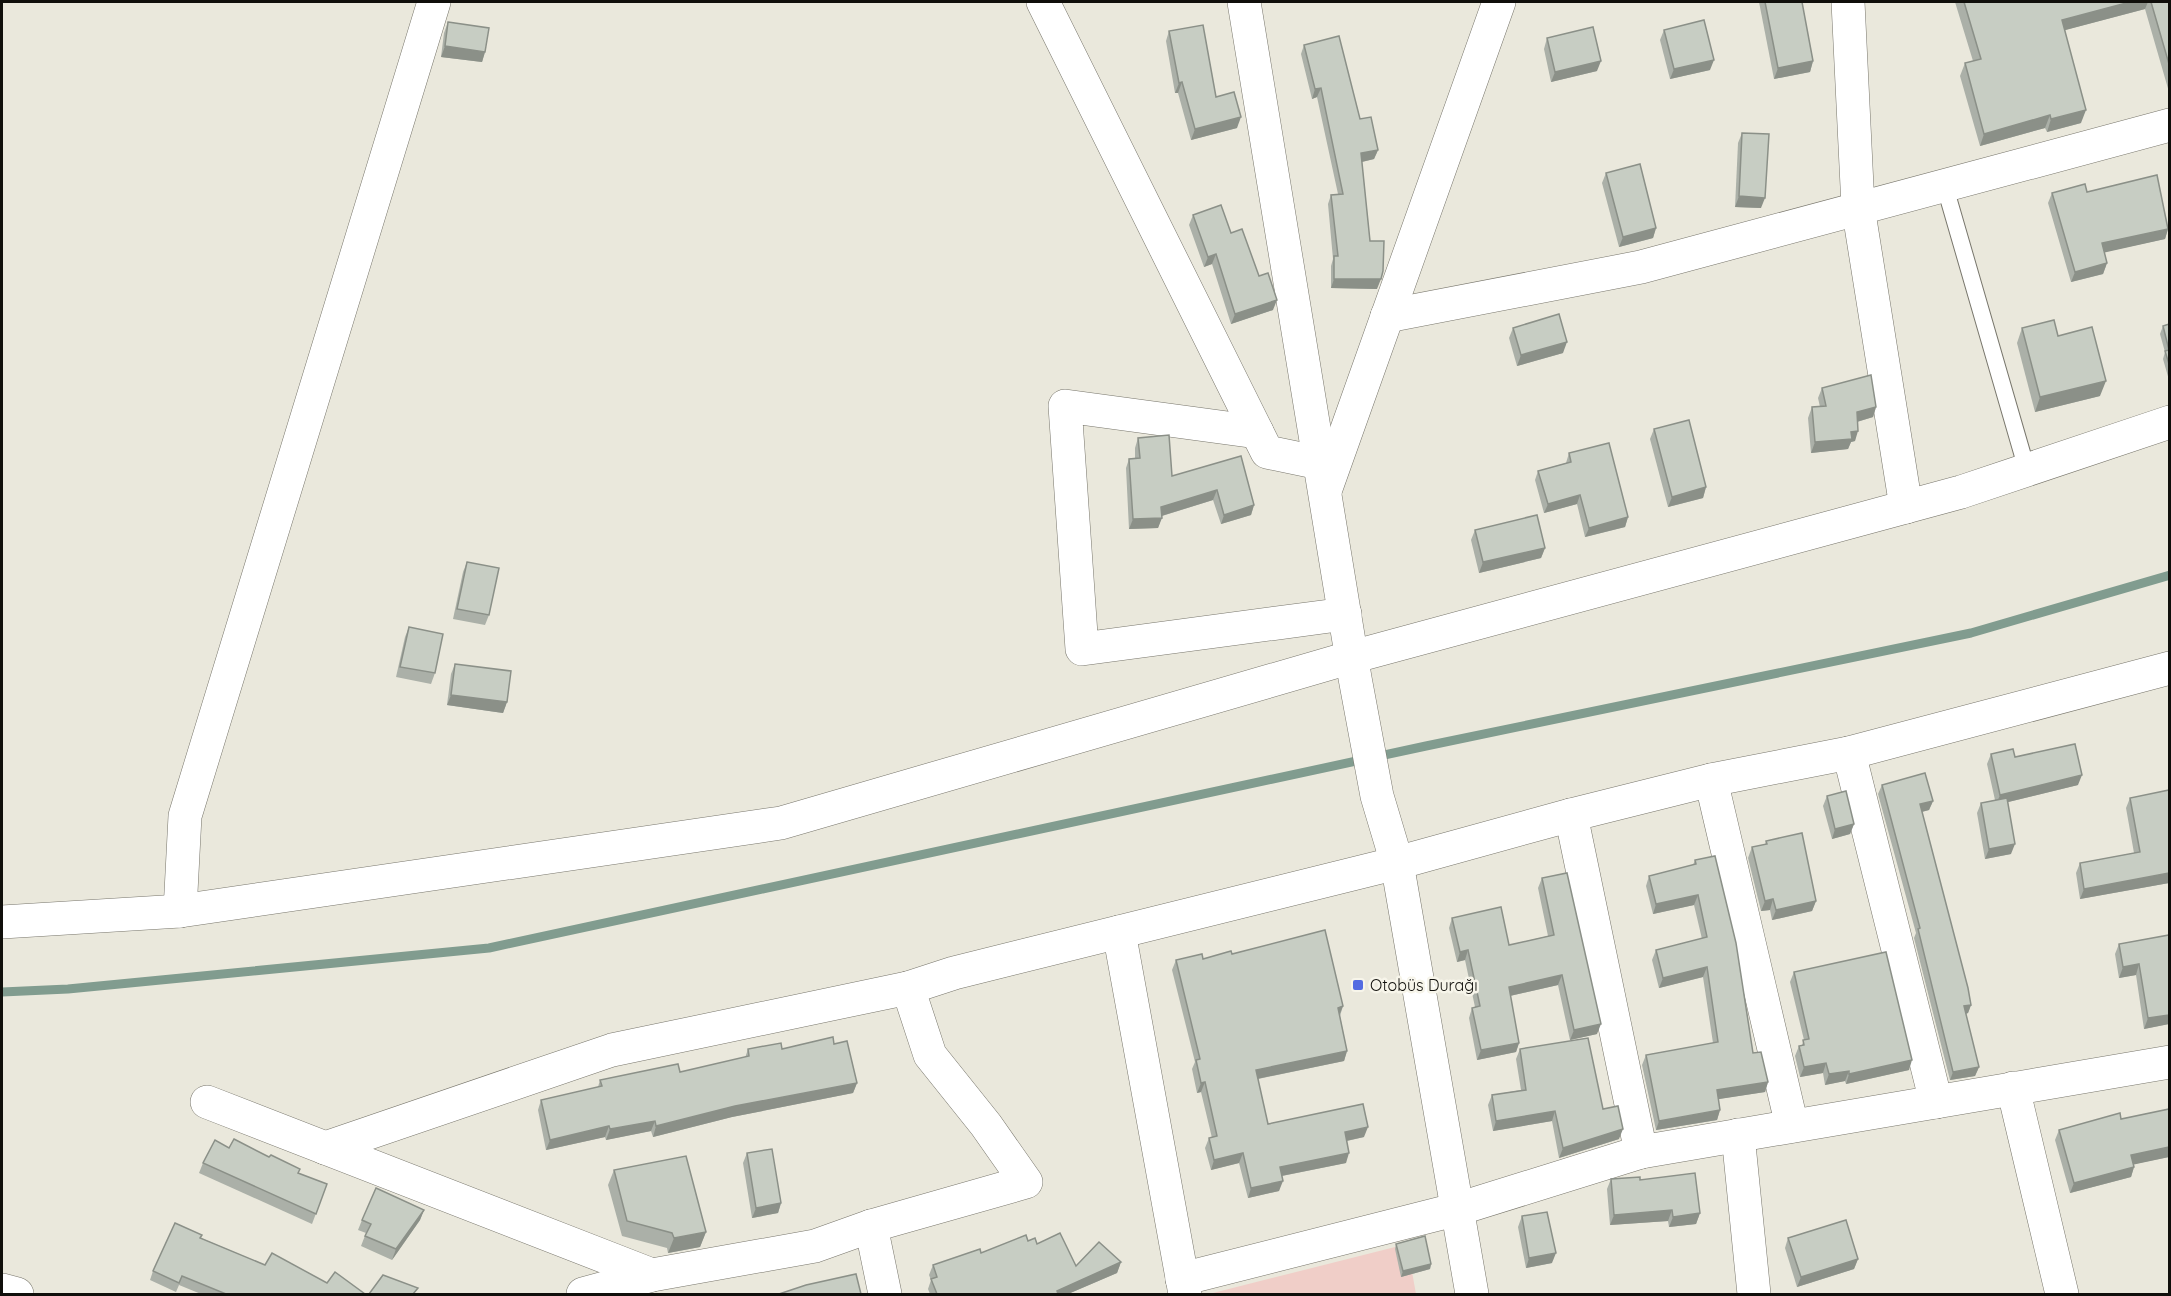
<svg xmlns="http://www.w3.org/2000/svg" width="2171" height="1296" font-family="Quicksand,sans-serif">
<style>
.green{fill:#f0cec8}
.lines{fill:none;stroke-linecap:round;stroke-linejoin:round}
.stream{stroke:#819c8f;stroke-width:9}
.service-casing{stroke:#78766c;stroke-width:18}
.minor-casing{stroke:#78766c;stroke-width:34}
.tertiary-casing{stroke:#78766c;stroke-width:34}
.service{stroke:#fff;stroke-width:16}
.minor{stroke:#fff;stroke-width:33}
.tertiary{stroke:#fff;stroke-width:33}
.wall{fill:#abb0a8}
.shaded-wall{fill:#8b9088}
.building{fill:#c7cdc3;stroke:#8b9088;stroke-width:1.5}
.poi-dot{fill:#536be1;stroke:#f7f5ea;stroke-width:2}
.labels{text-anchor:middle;stroke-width:5;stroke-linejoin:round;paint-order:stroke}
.poi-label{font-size:16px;fill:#100f0b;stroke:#f7f5ea;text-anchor:start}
</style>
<rect width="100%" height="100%" fill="#eae8dc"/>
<path class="green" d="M1407 1244 1416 1294H1209Z"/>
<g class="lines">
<path class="stream" d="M2 992 68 989 489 948 1426 746 1971 633 2170 575"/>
<g class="service-casing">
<path id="service" d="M1945 187 2027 470"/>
</g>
<g class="minor-casing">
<g id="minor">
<path d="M1043 2 1267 452 1320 463"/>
<path d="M1848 2 1858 207 1906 507"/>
<path d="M1387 316 1641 267 2170 125"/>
<path d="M1257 432 1065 406 1082 649 1345 614"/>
<path d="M1325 491 1499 2"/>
<path d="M1849 753 1936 1102"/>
<path d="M1711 780 1792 1126"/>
<path d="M1571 815 1641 1152"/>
<path d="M180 911 185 816 434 2"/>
<path d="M2 922 180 911 781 823 1352 657 1961 492 2170 422"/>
<path d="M1119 932 1185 1294"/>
<path d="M2013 1088 2062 1294"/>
<path d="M207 1102 652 1275"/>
<path d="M1738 1135 1754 1294"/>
<path d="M325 1148 612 1050 908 988 954 973 1397 863 1571 815 1711 780 1849 753 2170 668"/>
<path d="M871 1226 885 1294"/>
<path d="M1182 1279 1458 1209 1641 1152 2170 1062"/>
<path d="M2 1290 17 1294"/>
<path d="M583 1294 652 1275 815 1246 871 1226 1026 1182 986 1125 930 1055 908 988"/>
</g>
</g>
<g class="tertiary-casing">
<path id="tertiary" d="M1244 2 1355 678 1377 796 1397 863 1472 1294"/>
</g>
<use href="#service" class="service"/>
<use href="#minor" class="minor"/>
<use href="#tertiary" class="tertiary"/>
</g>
<g class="wall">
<path d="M1759 2H1802L1813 61 1810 72 1774 79Z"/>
<path d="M1955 2H2169V92L2145 9 2065 30 2081 123 2047 132 2045 128 1980 146 1960 76 1965 63 1973 61Z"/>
<path d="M448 22 485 52 482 62 441 57 444 33Z"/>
<path d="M1664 30 1710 70 1670 79 1660 40Z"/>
<path d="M1169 31 1216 97 1237 128 1191 140 1178 93H1175L1166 41Z"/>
<path d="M1547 38 1597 71 1551 82 1544 49Z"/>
<path d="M1304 45 1360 119 1378 150 1374 159 1362 162 1370 241 1377 289 1331 288V266L1333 259 1328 204 1331 195 1338 194 1317 97 1312 99 1301 54Z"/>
<path d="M1742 133 1761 208 1735 207 1738 143Z"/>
<path d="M1606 173 1656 228 1653 238 1619 247 1602 183Z"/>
<path d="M2087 192 2168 229 2165 239 2104 252 2107 263 2103 274 2071 282 2048 203 2052 193Z"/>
<path d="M1193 215 1231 233 1273 310 1231 324 1212 264 1204 267 1189 225Z"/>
<path d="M2169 324V380L2163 359 2165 352 2160 334 2163 326Z"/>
<path d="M1513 328 1563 353 1517 366 1509 338Z"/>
<path d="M2022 328 2058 336 2100 396 2035 412 2017 343Z"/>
<path d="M1822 388 1876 407 1873 417 1857 422 1855 441 1851 442 1848 449 1811 453 1808 418 1812 407H1820L1818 398Z"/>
<path d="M1654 429 1706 487 1703 498 1668 507 1650 439Z"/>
<path d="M1138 438 1172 476 1241 456 1254 505 1251 515 1221 524 1213 500 1162 516 1158 528 1129 529 1126 468 1129 459 1135 458V448Z"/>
<path d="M1569 453 1628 517 1625 527 1585 537 1577 504 1544 513 1535 480 1538 471 1566 463Z"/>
<path d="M1475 530 1545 548 1541 558 1479 573 1471 540Z"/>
<path d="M467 562 489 615 485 625 453 619 463 572Z"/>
<path d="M409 627 435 673 431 684 396 677 405 637Z"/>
<path d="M455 664 507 702 503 713 447 705 451 674Z"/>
<path d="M1991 754 2015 757 2078 785 2008 802 2011 854 1985 859 1977 813 1981 803 1995 800 1987 764Z"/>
<path d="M1882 785 1933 801 1929 810 1922 812 1971 1005 1968 1013 1966 1014 1979 1067 1975 1076 1950 1080 1914 938 1916 933 1878 794Z"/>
<path d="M1827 796 1854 824 1850 834 1832 839 1823 806Z"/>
<path d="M2130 798 2169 883 2080 899 2076 873 2080 863 2134 853 2126 808Z"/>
<path d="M1766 841 1816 901 1812 911 1772 920 1770 910 1761 911 1748 858 1752 847 1765 845Z"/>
<path d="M1695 860 1753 1053 1768 1082 1765 1092 1718 1099 1720 1110 1717 1120 1656 1130 1642 1065 1646 1055 1713 1043 1703 977 1659 988 1652 960 1656 950 1702 939 1694 905 1653 914 1646 886 1649 876 1693 865Z"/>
<path d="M1542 878 1597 1034 1570 1040 1558 985 1510 996 1519 1043 1516 1052 1477 1060 1469 1018 1472 1008 1475 1007 1465 960 1457 962 1449 928 1452 918 1509 945 1548 936 1538 888Z"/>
<path d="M2169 935V1024L2144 1029 2136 975 2119 978 2115 954 2119 944Z"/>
<path d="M1232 954 1343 1006 1340 1016 1347 1051 1344 1061 1258 1079 1268 1124 1364 1137 1347 1141 1346 1163 1282 1176 1279 1191 1248 1198 1239 1163 1211 1170 1205 1148 1209 1138H1212L1201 1092 1197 1093 1192 1069 1195 1062 1172 970 1176 960 1203 959Z"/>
<path d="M1794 972 1909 1070 1846 1084 1845 1081 1825 1085 1823 1073 1800 1077 1795 1056 1799 1046 1802 1045 1804 1040 1790 982Z"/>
<path d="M834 1044 857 1083 853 1093 732 1117 653 1137 651 1131 606 1140 605 1137 546 1150 538 1110 541 1100 598 1087 600 1080 680 1072 745 1058 748 1049H782Z"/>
<path d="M1520 1049 1603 1109 1619 1139 1559 1158 1552 1121 1493 1131 1488 1105 1492 1095 1521 1090 1516 1059Z"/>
<path d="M2169 1109V1157L2134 1164V1167L2131 1177 2070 1193 2055 1140 2059 1130 2121 1119Z"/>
<path d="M229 1148 327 1184 312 1224 199 1173 203 1163Z"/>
<path d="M747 1153 781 1203 778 1213 752 1218 743 1163Z"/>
<path d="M614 1170 706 1232 700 1247 668 1253 667 1248 622 1236 608 1185Z"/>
<path d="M1611 1179 1640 1180 1700 1213 1696 1224 1669 1227 1668 1221 1610 1225 1607 1189Z"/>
<path d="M424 1210 420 1220 392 1260 361 1246 366 1233 358 1230 362 1220Z"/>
<path d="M1522 1216 1552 1263 1526 1268 1518 1227Z"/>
<path d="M201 1238 265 1265 327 1283 365 1294H201L179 1285 176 1292 150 1280 153 1271Z"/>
<path d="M1788 1238 1858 1259 1854 1269 1797 1287 1785 1248Z"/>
<path d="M1028 1241 1037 1244 1076 1266 1121 1262 1117 1273 1068 1294H930L928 1289 931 1280 929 1275 933 1265Z"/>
<path d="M1396 1244 1431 1264 1430 1269 1401 1277 1395 1249Z"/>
</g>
<g class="shaded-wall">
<path d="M2130 2H2148L2145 9 2058 32 2062 20Z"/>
<path d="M445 46 485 52 482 62 441 57Z"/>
<path d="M1714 60 1710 70 1670 79 1674 69Z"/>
<path d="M1601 61 1597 71 1551 82 1555 72Z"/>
<path d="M1813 61 1810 72 1774 79 1778 68Z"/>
<path d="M1182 82 1178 93H1175L1179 83Z"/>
<path d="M1321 88 1317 97 1312 99 1315 89Z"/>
<path d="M2086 110 2081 123 2047 132 2051 119Z"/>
<path d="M2050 115 2045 128 1980 146 1984 134Z"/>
<path d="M1241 117 1237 128 1191 140 1195 129Z"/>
<path d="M1378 150 1374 159 1357 163 1361 153Z"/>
<path d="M1739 196 1765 198 1761 208 1735 207Z"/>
<path d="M1656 228 1653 238 1619 247 1623 237Z"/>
<path d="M2168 229 2165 239 2098 254 2102 243Z"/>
<path d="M1216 254 1212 264 1204 267 1208 257Z"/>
<path d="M2107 263 2103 274 2071 282 2075 272Z"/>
<path d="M1334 279H1381L1377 289 1331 288Z"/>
<path d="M1277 300 1273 310 1231 324 1235 314Z"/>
<path d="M1567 342 1563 353 1517 366 1521 355Z"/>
<path d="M2106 381 2100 396 2035 412 2040 397Z"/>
<path d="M1876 407 1873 417 1853 423 1857 412Z"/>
<path d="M1858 431 1855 441 1851 442 1848 449 1811 453 1815 442 1851 432Z"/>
<path d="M1706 487 1703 498 1668 507 1672 497Z"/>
<path d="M1217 490 1213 500 1158 517 1161 507Z"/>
<path d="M1580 495 1577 504 1544 513 1548 504Z"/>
<path d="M1254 505 1251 515 1221 524 1224 515Z"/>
<path d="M1628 517 1625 527 1585 537 1589 528Z"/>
<path d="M1162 518 1158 528 1129 529 1133 519Z"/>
<path d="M1545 548 1541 558 1479 573 1483 562Z"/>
<path d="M451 695 507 702 503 713 447 705Z"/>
<path d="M2082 775 2078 785 1996 805 2000 795Z"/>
<path d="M1933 801 1929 810 1917 813 1920 804Z"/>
<path d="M1854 824 1850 834 1832 839 1835 829Z"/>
<path d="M2015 844 2011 854 1985 859 1989 849Z"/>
<path d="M2169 873V883L2080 899 2084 889Z"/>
<path d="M1698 895 1694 905 1653 914 1656 904Z"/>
<path d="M1773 899 1770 910 1761 911 1765 901Z"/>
<path d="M1816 901 1812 911 1772 920 1776 910Z"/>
<path d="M1468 950 1465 960 1457 962 1460 952Z"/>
<path d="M2139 964 2136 975 2119 978 2123 967Z"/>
<path d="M1707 967 1703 977 1659 988 1663 978Z"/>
<path d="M1562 975 1558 985 1505 997 1509 987Z"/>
<path d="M1971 1005 1968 1013 1960 1015 1964 1006Z"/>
<path d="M1343 1006 1339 1016 1338 1008Z"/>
<path d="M2169 1015V1024L2144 1029 2148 1018Z"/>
<path d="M1601 1024 1597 1034 1570 1040 1574 1030Z"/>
<path d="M1519 1043 1516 1052 1477 1060 1481 1050Z"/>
<path d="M1347 1051 1344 1061 1252 1080 1256 1070Z"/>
<path d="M1912 1060 1909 1070 1846 1084 1849 1074Z"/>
<path d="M1826 1063 1823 1073 1800 1077 1804 1067Z"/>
<path d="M1979 1067 1975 1076 1950 1080 1953 1072Z"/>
<path d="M1849 1071 1845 1081 1825 1085 1829 1074Z"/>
<path d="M1205 1082 1201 1092 1197 1093 1201 1083Z"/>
<path d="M1768 1082 1765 1092 1713 1100 1717 1090Z"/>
<path d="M857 1083 853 1093 732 1117 653 1137 656 1126 735 1106Z"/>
<path d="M1720 1110 1717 1120 1656 1130 1659 1121Z"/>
<path d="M1555 1111 1552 1121 1493 1131 1496 1121Z"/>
<path d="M655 1121 651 1131 606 1140 610 1129Z"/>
<path d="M609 1126 605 1137 546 1150 550 1140Z"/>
<path d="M1368 1127 1364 1137 1341 1142 1345 1132Z"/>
<path d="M1623 1129 1619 1139 1559 1158 1563 1148Z"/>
<path d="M2169 1147V1157L2127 1166 2131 1155Z"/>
<path d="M1243 1153 1239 1163 1211 1170 1214 1160Z"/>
<path d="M1349 1153 1346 1163 1276 1177 1280 1167Z"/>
<path d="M2134 1167 2131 1177 2070 1193 2074 1183Z"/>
<path d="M1283 1181 1279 1191 1248 1198 1251 1188Z"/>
<path d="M781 1203 778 1213 752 1218 756 1208Z"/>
<path d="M424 1210 420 1220 392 1260 396 1249Z"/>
<path d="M1672 1210 1668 1221 1610 1225 1614 1215Z"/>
<path d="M1700 1213 1696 1224 1669 1227 1673 1217Z"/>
<path d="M706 1232 700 1247 668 1253 674 1238Z"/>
<path d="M1556 1253 1552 1263 1526 1268 1529 1258Z"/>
<path d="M1858 1259 1854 1269 1797 1287 1801 1277Z"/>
<path d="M1121 1262 1117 1273 1068 1294H1056L1057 1291Z"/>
<path d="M1431 1264 1430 1269 1401 1277 1403 1271Z"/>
</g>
<g class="building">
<path d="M1765 2H1802L1813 61 1778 68Z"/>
<path d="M1964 2H2130L2062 20 2086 110 2051 119 2050 115 1984 134 1965 63 1981 59Z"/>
<path d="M2151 2H2169V64Z"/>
<path d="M1704 20 1714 60 1674 69 1664 30Z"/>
<path d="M448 22 489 28 485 52 445 46Z"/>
<path d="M1203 25 1216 97 1234 92 1241 117 1195 129 1182 82 1179 83 1169 31Z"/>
<path d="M1593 27 1601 61 1555 72 1547 38Z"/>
<path d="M1339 36 1360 119 1371 117 1378 150 1361 153 1370 241H1384L1383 271 1381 279H1334V256H1338L1331 195 1343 194 1321 88 1315 89 1304 45Z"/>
<path d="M1742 133 1769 134 1765 198 1739 196Z"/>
<path d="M1640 164 1656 228 1623 237 1606 173Z"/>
<path d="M2157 175 2168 229 2102 243 2107 263 2075 272 2052 193 2085 184 2087 192Z"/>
<path d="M1221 205 1231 233 1242 229 1259 276 1268 273 1277 300 1235 314 1216 254 1208 257 1193 215Z"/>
<path d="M1559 314 1567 342 1521 355 1513 328Z"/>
<path d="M2054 320 2058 336 2092 327 2106 381 2040 397 2022 328Z"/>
<path d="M2169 324V364L2165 351 2169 350 2163 326Z"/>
<path d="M1871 375 1876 407 1857 412 1858 431 1851 432 1852 439 1815 442 1812 407 1826 406 1822 388Z"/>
<path d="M1689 420 1706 487 1672 497 1654 429Z"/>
<path d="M1169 435 1172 476 1241 456 1254 505 1224 515 1217 490 1161 507 1162 518 1133 519 1129 459 1140 458 1138 438Z"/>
<path d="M1609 443 1628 517 1589 528 1580 495 1548 504 1538 471 1571 462 1569 453Z"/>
<path d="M1537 515 1545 548 1483 562 1475 530Z"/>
<path d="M467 562 499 568 489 615 457 609Z"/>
<path d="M409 627 443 634 435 673 400 667Z"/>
<path d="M455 664 511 671 507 702 451 695Z"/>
<path d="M2075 744 2082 775 2000 795 1991 754 2013 749 2015 757Z"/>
<path d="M1925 773 1933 801 1920 804 1968 988 1971 1005 1964 1006 1979 1067 1953 1072 1918 929 1920 928 1882 785Z"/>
<path d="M2169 790V873L2084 889 2080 863 2140 852 2130 798Z"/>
<path d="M1846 791 1854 824 1835 829 1827 796Z"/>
<path d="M2007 798 2015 844 1989 849 1981 803Z"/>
<path d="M1802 833 1816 901 1776 910 1773 899 1765 901 1752 847 1767 844 1766 841Z"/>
<path d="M1715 856 1736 943 1753 1053 1761 1052 1768 1082 1717 1090 1720 1110 1659 1121 1646 1055 1718 1042 1707 967 1663 978 1656 950 1707 937 1698 895 1656 904 1649 876 1696 864 1695 860Z"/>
<path d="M1567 873 1601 1024 1574 1030 1562 975 1509 987 1519 1043 1481 1050 1472 1008 1480 1006 1468 950 1460 952 1452 918 1501 907 1509 945 1554 935 1542 878Z"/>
<path d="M1325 930 1343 1006 1338 1008 1347 1051 1256 1070 1268 1124 1363 1104 1368 1127 1345 1132 1349 1153 1280 1167 1283 1181 1251 1188 1243 1153 1214 1160 1209 1138 1217 1136 1205 1082 1201 1083 1196 1060 1200 1059 1176 960 1202 954 1203 959 1231 951 1232 954Z"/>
<path d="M2169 935V1015L2148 1018 2139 964 2123 967 2119 944Z"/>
<path d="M1886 952 1912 1060 1849 1074V1071L1829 1074 1826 1063 1804 1067 1799 1046 1804 1045 1803 1040 1809 1039 1794 972Z"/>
<path d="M833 1037 834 1044 847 1041 857 1083 735 1106 656 1126 655 1121 610 1129 609 1126 550 1140 541 1100 602 1086 600 1080 678 1064 680 1072 749 1056 748 1049 781 1043 782 1049Z"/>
<path d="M1588 1038 1603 1109 1618 1106 1623 1129 1563 1148 1555 1111 1496 1121 1492 1095 1526 1090 1520 1049Z"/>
<path d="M2169 1109V1147L2131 1155 2134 1167 2074 1183 2059 1130 2120 1113 2121 1119Z"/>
<path d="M234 1139 269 1157 271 1155 300 1169 298 1173 327 1184 316 1214 203 1163 215 1140 229 1148Z"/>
<path d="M772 1149 781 1203 756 1208 747 1153Z"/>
<path d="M686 1156 706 1232 674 1238 672 1233 627 1221 614 1170Z"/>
<path d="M1695 1173 1700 1213 1673 1217 1672 1210 1614 1215 1611 1179 1640 1177V1180Z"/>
<path d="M376 1188 424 1210 396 1249 365 1236 371 1224 362 1220Z"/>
<path d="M1547 1212 1556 1253 1529 1258 1522 1216Z"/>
<path d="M1846 1220 1858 1259 1801 1277 1788 1238Z"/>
<path d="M175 1223 202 1235 200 1238 265 1265 272 1253 327 1283 335 1272 365 1294H226L182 1276 179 1283 153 1271Z"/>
<path d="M1060 1233 1076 1266 1099 1242 1121 1262 1057 1291 1058 1294H937L931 1279 937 1277 933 1265 980 1249 981 1253 1026 1235 1028 1241 1035 1238 1037 1244Z"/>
<path d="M1425 1236 1431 1264 1403 1271 1396 1244Z"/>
<path d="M856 1274 861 1294H779L806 1285Z"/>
<path d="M383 1275 418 1288 413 1294H369Z"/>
</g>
<rect class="poi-dot" x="1352" y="979" width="12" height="12" rx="3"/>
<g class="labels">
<g class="poi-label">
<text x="1370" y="991">Otobüs Durağı</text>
</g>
</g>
<rect width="2171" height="1296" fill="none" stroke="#100f0b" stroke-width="6"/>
</svg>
